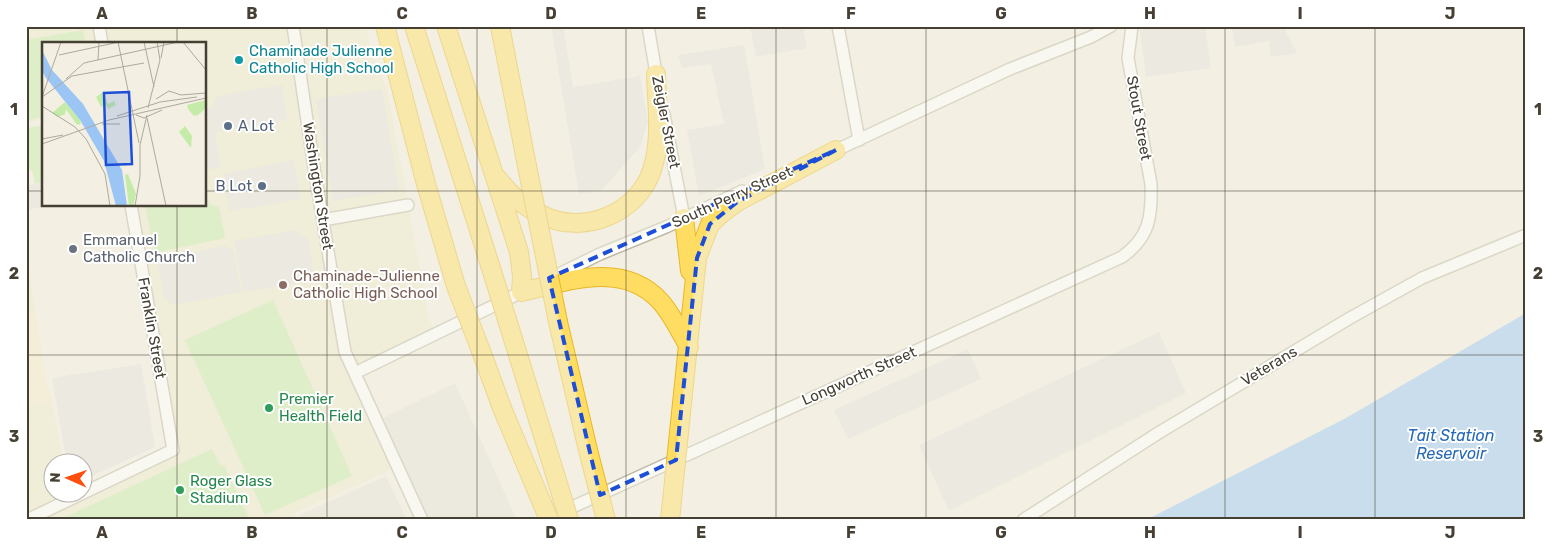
<svg xmlns="http://www.w3.org/2000/svg" width="1552" height="546" font-family="Rubik,sans-serif">
<style>
.commercial{fill:#f7eacc}
.industrial{fill:#e5e1d8}
.education{fill:#ede8cc}
.green{fill:#c5eba8}
.parking{fill:#e3e1dc}
.water{fill:#9ac5f5}
.lines{fill:none;stroke-linecap:round;stroke-linejoin:round}
.minor-casing{stroke:#bfb9a5;stroke-width:14}
.highway-casing{stroke:#e8b728;stroke-width:20}
.minor{stroke:#fff;stroke-width:11}
.highway{stroke:#ffdd62;stroke-width:18}
.highway-bridge-casing{stroke:#e8b728;stroke-width:20;stroke-linecap:butt}
.highway-bridge{stroke:#ffdd62;stroke-width:18}
.marked{fill:none;stroke:#1d4ed8;stroke-width:4;stroke-dasharray:10 6;stroke-linejoin:round}
.grid{fill:none;stroke:#454033;stroke-width:1;stroke-opacity:0.55}
.culture-dot{fill:#0f9aa8;stroke:#fff;stroke-width:2}
.service-dot{fill:#5c6f8a;stroke:#fff;stroke-width:2}
.worship-dot{fill:#6b7280;stroke:#fff;stroke-width:2}
.education-dot{fill:#8d6e63;stroke:#fff;stroke-width:2}
.leisure-dot{fill:#2e9e5b;stroke:#fff;stroke-width:2}
.labels{text-anchor:middle;stroke-width:4;stroke-linejoin:round;paint-order:stroke}
.culture-label{font-size:15px;fill:#0d838f;stroke:#fff;text-anchor:start}
.street-label{font-size:15px;fill:#454033;stroke:#fff}
.service-label{font-size:15px;fill:#4e5e75;stroke:#fff;text-anchor:start}
.worship-label{font-size:15px;fill:#5b616d;stroke:#fff;text-anchor:start}
.education-label{font-size:15px;fill:#785e54;stroke:#fff;text-anchor:start}
.leisure-label{font-size:15px;fill:#27864d;stroke:#fff;text-anchor:start}
.water-label{font-size:16px;font-style:italic;fill:#2569b8;stroke:#fff}
.inset-road{fill:none;stroke:#adaa9d;stroke-width:1}
.view{fill:#1d4ed8;fill-opacity:0.15;stroke:#1d4ed8;stroke-width:2.5}
.inset-edge{fill:none;stroke:#454033;stroke-width:2.5}
.neatline{fill:none;stroke:#454033;stroke-width:2}
.grid-label{font-size:16px;text-anchor:middle;font-weight:bold;fill:#454033}
</style>
<rect width="100%" height="100%" fill="#f3f0e3"/>
<path class="commercial" d="M36 313 46 380 52 401 26 406V315Z"/>
<g class="industrial">
<path d="M455 383 517 520H431L426 514 383 418Z"/>
<path d="M386 476 407 520H301L299 515Z"/>
</g>
<g class="education">
<path d="M26 26H366L370 51 387 88 428 315 435 334 355 373 397 467 294 513 297 520H26V406L52 401 63 463 52 464V494H69L70 499 173 450 131 205H205V44H44V119L26 123Z"/>
<path d="M26 255 36 313 26 315Z"/>
</g>
<g class="green">
<path d="M83 30 85 44H44V117L26 120V40Z"/>
<path d="M44 125V182L35 184 32 170 26 171V128Z"/>
<path d="M205 195 211 205 219 207 225 238 154 253 145 205H205Z"/>
<path d="M273 300 352 476 265 515 185 340Z"/>
<path d="M212 449 221 467 224 465 250 520H59Z"/>
</g>
<g class="parking">
<path d="M551 26H563L573 87 640 76 648 122 640 147 602 190 579 194Z"/>
<path d="M750 26H803L807 48 756 57Z"/>
<path d="M1150 26H1205L1211 68 1146 77 1140 31Z"/>
<path d="M1232 26H1283L1297 53 1271 57 1269 41 1235 47Z"/>
<path d="M744 45 765 169 699 196 687 130 724 124 711 64 682 68 678 55Z"/>
<path d="M282 85 287 120 215 132 221 167 205 170V107H212L215 100 218 96Z"/>
<path d="M382 89 399 190 333 201 316 99Z"/>
<path d="M294 160 301 199 230 211 223 174Z"/>
<path d="M44 182V205H54L26 210V186Z"/>
<path d="M295 230 309 240 313 272 307 274 315 280 243 292 234 241Z"/>
<path d="M226 246 234 251 241 292 173 305 164 298 157 259Z"/>
<path d="M1159 332 1186 393 949 511 919 445Z"/>
<path d="M968 349 981 379 848 439 834 410Z"/>
<path d="M141 364 155 447 83 480 82 464 67 463 52 378Z"/>
</g>
<path class="water" d="M1526 313V520H1146L1346 418Z"/>
<g class="lines">
<g class="minor-casing">
<g id="minor">
<path d="M99 26 102 44"/>
<path d="M293 26 315 174 345 352 422 520"/>
<path d="M648 26 657 79"/>
<path d="M838 26 859 140"/>
<path d="M664 114 684 218"/>
<path d="M830 153 1010 69 1091 37 1111 26"/>
<path d="M323 220 408 205"/>
<path d="M545 281 600 254 666 227 742 191"/>
<path d="M355 373 526 290"/>
<path d="M27 520 173 450 131 205"/>
<path d="M544 520 1122 257C1150 237 1152 216 1151 184L1128 58 1132 26"/>
<path d="M1023 520 1160 432 1350 318 1422 278 1526 235"/>
</g>
</g>
<g class="highway-casing">
<g id="highway">
<path d="M385 26 426 184 456 286"/>
<path d="M414 26 490 265"/>
<path d="M446 26 519 252 522 276 521 292C566 282 622 260 660 301 672 314 680 332 689 347"/>
<path d="M500 26 527 166"/>
<path d="M498 179C510 195 524 207 542 215 584 236 638 213 652 170 662 140 657 105 656 74"/>
<path d="M684 218 690 271"/>
<path d="M558 322 588 450"/>
<path d="M514 342 554 471"/>
<path d="M481 351 502 408 531 477"/>
<path d="M681 413 697 258 710 224 721 214 737 202 836 150"/>
</g>
</g>
<use href="#minor" class="minor"/>
<use href="#highway" class="highway"/>
<g class="highway-bridge-casing">
<g id="highway-bridge">
<path d="M527 166 558 322"/>
<path d="M490 265 514 342"/>
<path d="M456 286 481 351"/>
<path d="M588 450 606 520"/>
<path d="M554 471 569 520"/>
<path d="M531 477 549 520"/>
<path d="M670 520 681 413"/>
</g>
</g>
<use href="#highway-bridge" class="highway-bridge"/>
</g>
<path d="M0 0H1552V546H0ZM836 150 737 202 710 224 697 258 676 460 600 495 549 278Z" fill="#f3f0e3" fill-opacity=".55" fill-rule="evenodd"/>
<path class="marked" d="M836 150 737 202 710 224 697 258 676 460 600 495 549 278Z"/>
<path class="grid" d="M177 26V44M327 26V520M477 26V520M626 26V520M776 26V520M926 26V520M1075 26V520M1225 26V520M1375 26V520M26 191H44M205 191H1526M177 205V520M26 355H1526"/>
<circle class="culture-dot" cx="239" cy="60" r="5"/>
<g class="service-dot">
<circle cx="228" cy="126" r="5"/>
<circle cx="262" cy="186" r="5"/>
</g>
<circle class="worship-dot" cx="73" cy="249" r="5"/>
<circle class="education-dot" cx="283" cy="285" r="5"/>
<g class="leisure-dot">
<circle cx="269" cy="408" r="5"/>
<circle cx="180" cy="490" r="5"/>
</g>
<g class="labels">
<g class="culture-label">
<text x="249" y="56">Chaminade Julienne<tspan x="249" dy="17">Catholic High School</tspan></text>
</g>
<g class="street-label">
<text transform="translate(1139 118) rotate(80)" y="5">Stout Street</text>
<text transform="translate(666 122) rotate(79)" y="5">Zeigler Street</text>
<text transform="translate(318 186) rotate(81)" y="5">Washington Street</text>
<text transform="translate(732 197) rotate(-24)" y="5">South Perry Street</text>
<text transform="translate(152 328) rotate(80)" y="5">Franklin Street</text>
<text transform="translate(1269 366) rotate(-31)" y="5">Veterans</text>
<text transform="translate(859 376) rotate(-24)" y="5">Longworth Street</text>
</g>
<g class="service-label">
<text x="238" y="131">A Lot</text>
<text x="252" y="191" text-anchor="end">B Lot</text>
</g>
<g class="worship-label">
<text x="83" y="245">Emmanuel<tspan x="83" dy="17">Catholic Church</tspan></text>
</g>
<g class="education-label">
<text x="293" y="281">Chaminade-Julienne<tspan x="293" dy="17">Catholic High School</tspan></text>
</g>
<g class="leisure-label">
<text x="279" y="404">Premier<tspan x="279" dy="17">Health Field</tspan></text>
<text x="190" y="486">Roger Glass<tspan x="190" dy="17">Stadium</tspan></text>
</g>
<g class="water-label">
<text x="1451" y="441">Tait Station<tspan x="1451" dy="18">Reservoir</tspan></text>
</g>
</g>
<g transform="translate(42 42)">
<rect width="164" height="164" fill="#f3f0e3"/>
<path d="M61 50 66 62 72 59 74 63 66 67 64 63 59 65 54 55ZM164 58V66L156 73 152 74 146 67 145 63ZM23 60 38 78 39 82 35 83 24 67 23 72 16 75 10 71ZM143 84 150 94 149 106 137 90ZM86 132 94 152 91 164H87L83 133Z" fill="#c5eba8"/>
<path d="M0 8 10 28 41 62 80 128 85 164H74L62 119 38 78 4 36 0 29Z" fill="#9ac5f5"/>
<path class="inset-road" d="M76 0 97 101M102 0 112 45M141 0 164 28M17 13 77 0M119 16 122 0M56 18 57 0M24 37 42 21 136 0M0 55 30 34 102 21M0 55 19 0M114 57 127 49 139 53 164 51M0 64 33 85 44 97 63 132 68 164M106 66 118 18 115 0M94 73 102 76 120 68M75 74 118 60 155 55M105 76 124 164M60 82H78M0 97 21 93M0 102 67 78 164 56M93 164 98 134V103L105 73"/>
<path class="view" d="M87 50 90 122 64 123 62 51Z"/>
<rect width="164" height="164" class="inset-edge"/>
</g>
<rect width="1552" height="546" fill="none" stroke="#ffffff" stroke-width="55"/>
<g transform="translate(68 478) rotate(272)"><circle r="24" fill="#ffffff" stroke="#b5b3ad"/>
<path d="M0-4L9 19L0 12L-9 19Z" fill="#ff4e0e"/>
<text y="-8" font-size="14" font-weight="bold" text-anchor="middle" fill="#454033">N</text>
</g>
<rect x="28" y="28" width="1496" height="490" class="neatline"/>
<g class="grid-label">
<text x="102" y="19">A</text>
<text x="252" y="19">B</text>
<text x="402" y="19">C</text>
<text x="551" y="19">D</text>
<text x="701" y="19">E</text>
<text x="851" y="19">F</text>
<text x="1001" y="19">G</text>
<text x="1150" y="19">H</text>
<text x="1300" y="19">I</text>
<text x="1450" y="19">J</text>
<text x="14" y="115">1</text>
<text x="1538" y="115">1</text>
<text x="14" y="279">2</text>
<text x="1538" y="279">2</text>
<text x="14" y="442">3</text>
<text x="1538" y="442">3</text>
<text x="102" y="538">A</text>
<text x="252" y="538">B</text>
<text x="402" y="538">C</text>
<text x="551" y="538">D</text>
<text x="701" y="538">E</text>
<text x="851" y="538">F</text>
<text x="1001" y="538">G</text>
<text x="1150" y="538">H</text>
<text x="1300" y="538">I</text>
<text x="1450" y="538">J</text>
</g>
</svg>
